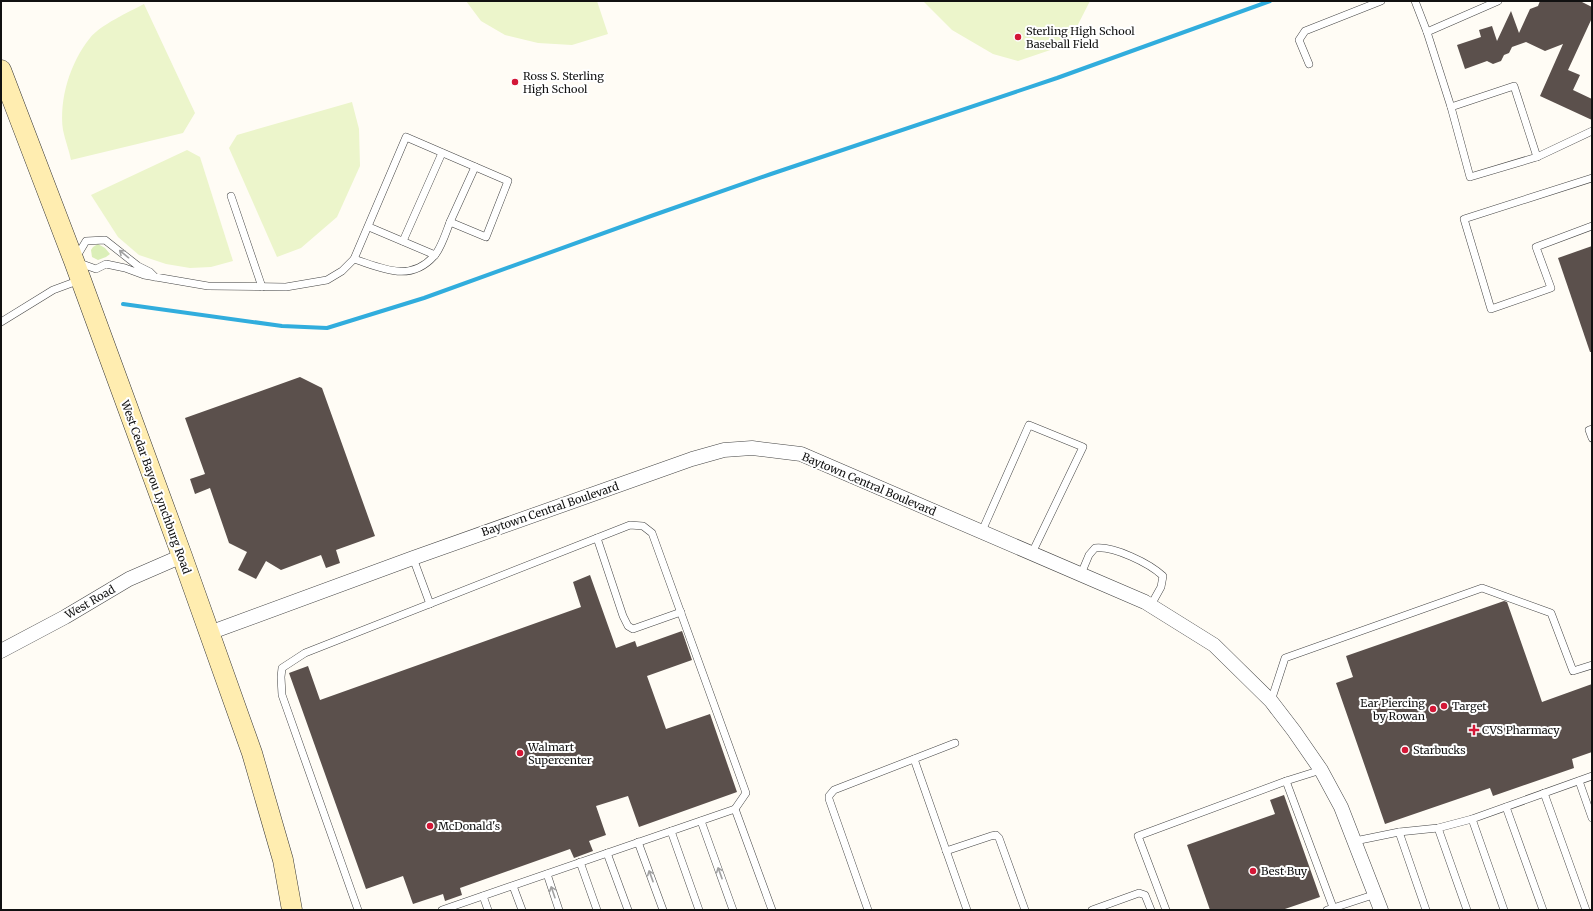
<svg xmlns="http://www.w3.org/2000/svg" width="1593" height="911" font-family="Merriweather,serif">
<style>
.green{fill:#dbefb8}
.pitch{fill:#ecf5cb}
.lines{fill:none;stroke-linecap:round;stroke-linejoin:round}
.stream{stroke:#31addd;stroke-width:4}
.building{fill:#5b504c}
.lane-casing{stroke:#444;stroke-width:8}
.street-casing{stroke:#444;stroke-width:15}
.secondary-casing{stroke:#333;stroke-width:21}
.lane{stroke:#fff;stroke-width:7}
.street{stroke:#fff;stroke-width:14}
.secondary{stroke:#ffedb0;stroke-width:20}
.oneway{stroke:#a0a0a0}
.poi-dot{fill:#d31736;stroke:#fff;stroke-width:1.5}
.labels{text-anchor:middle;stroke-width:4;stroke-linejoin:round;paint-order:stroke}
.poi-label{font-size:11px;fill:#111;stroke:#fff;text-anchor:start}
.street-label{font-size:11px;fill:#111;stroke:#fff}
</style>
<rect width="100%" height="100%" fill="#fffcf5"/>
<path class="green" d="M98 244 105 248 110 254 106 257 98 260 92 257 91 250 93 247Z"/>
<g class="pitch">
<path d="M466 1H597L608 34 572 45 538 43 505 35 481 21Z"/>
<path d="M923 1H1090L1068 44 1018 61 993 54 952 30Z"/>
<path d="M144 4 195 113 183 133 71 160C69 150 65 140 63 130 59 99 70 63 90 38 100 25 129 12 144 4Z"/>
<path d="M352 102 359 129 360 166 337 217 301 248 277 257 229 148 237 135Z"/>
<path d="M187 150 200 157 233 261 211 267 190 268 166 264 139 255 118 237 91 195Z"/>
</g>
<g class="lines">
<path class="stream" d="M123 304 282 326 327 328 424 298 651 216 771 174 1057 78 1270 1"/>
</g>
<g class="building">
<path d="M1540 1H1580L1592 7V18L1568 70 1580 75 1573 90 1592 99V120L1540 96 1563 44 1545 51 1526 42 1512 47 1509 53 1504 55 1501 61 1493 64 1487 61 1465 69 1457 45 1481 37 1479 30 1492 26 1497 41 1511 11 1519 33 1530 9 1538 6Z"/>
<path d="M1592 246V352H1590L1558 258Z"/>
<path d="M300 377 322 388 375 536 336 550 340 563 326 568 321 555 281 570 266 561 256 579 238 570 247 552 229 543 210 488 195 494 190 479 205 474 185 418Z"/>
<path d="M590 575 616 648 635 641 637 647 682 631 692 660 647 676 666 729 710 714 737 792 639 827 628 796 596 806 606 835 589 841 593 851 574 858 570 849 460 888 462 895 445 901 443 894 413 904 403 876 366 889 289 673 308 666 320 700 581 607 573 582Z"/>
<path d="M1504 601 1507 602 1542 702 1592 684V752L1572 759 1574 768 1493 796 1490 788 1385 824 1336 683 1353 677 1346 656Z"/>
<path d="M1284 795 1320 897 1282 910H1210L1187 845 1275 814 1270 800Z"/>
</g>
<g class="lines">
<g class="lane-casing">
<g id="lane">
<path d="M1415 1 1427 32"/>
<path d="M1498 1 1427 32 1451 107 1470 177 1537 157 1592 131"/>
<path d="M1309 64 1299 40 1305 31 1381 1"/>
<path d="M1451 107 1514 86 1537 157"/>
<path d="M406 137 508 181 486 237 450 222C446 232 441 249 434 256 410 283 382 268 354 259Z"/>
<path d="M1592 178 1464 219 1491 309 1551 288 1536 247 1592 226"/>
<path d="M231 196 262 287"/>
<path d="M450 222 475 167"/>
<path d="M369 227 435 255"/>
<path d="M403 241 442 153"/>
<path d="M155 277 150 272 138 266 105 240 86 241 74 261 96 269 106 264 125 268 144 275 208 286 286 287 327 280 342 271 354 259"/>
<path d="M1 322 53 290 80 280"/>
<path d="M1592 429 1589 430 1592 438"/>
<path d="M982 531 1029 425 1083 447 1032 553"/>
<path d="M597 538 623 616 628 626 633 629 681 612"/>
<path d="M413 558 430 604"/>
<path d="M1081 574 1089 555 1095 548C1114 546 1149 563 1163 576L1161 587 1151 605"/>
<path d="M1271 701 1285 658 1482 588 1551 613 1573 671 1592 665"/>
<path d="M914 759 967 910"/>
<path d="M1286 781 1334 910"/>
<path d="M1579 781 1592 818"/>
<path d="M1544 793 1586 910"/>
<path d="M1506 807 1543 910"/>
<path d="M1472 819 1504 910"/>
<path d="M701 821 733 910"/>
<path d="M1438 828 1467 910"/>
<path d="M671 831 699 910"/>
<path d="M1399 832 1426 910"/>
<path d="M1355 841 1399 832 1438 828 1472 819 1592 776"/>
<path d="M638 842 663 910"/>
<path d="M946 851 991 836 996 835 999 838 1025 910"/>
<path d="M607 853 628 910"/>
<path d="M580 862 597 910"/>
<path d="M547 874 559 910"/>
<path d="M513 886 522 910"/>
<path d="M483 896 488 910"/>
<path d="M358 910 282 695 281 677 282 668 305 653 630 525 643 526 652 533 746 793 735 809"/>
<path d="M442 910 735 809 772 910"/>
<path d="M868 910 829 799V796L834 790 955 743"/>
<path d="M1092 910 1139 893 1145 895 1151 910"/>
<path d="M1166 910 1138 836 1286 781 1321 770"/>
<path d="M1327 910 1376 894"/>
</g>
</g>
<g class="street-casing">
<g id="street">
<path d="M209 633 413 558 692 459 724 450 752 448 801 454 1145 602 1214 645 1271 701 1294 731 1321 770 1341 807 1381 910"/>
<path d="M1 651 65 617 129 579 182 556"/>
</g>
</g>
<g class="secondary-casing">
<path id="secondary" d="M1 70 74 261 182 556 252 753 283 860 292 910"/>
</g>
<use href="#lane" class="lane"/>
<use href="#street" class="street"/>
<use href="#secondary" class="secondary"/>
</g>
<defs><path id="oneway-shaft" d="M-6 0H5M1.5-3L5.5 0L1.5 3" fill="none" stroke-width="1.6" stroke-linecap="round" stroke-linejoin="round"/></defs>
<g class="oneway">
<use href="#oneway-shaft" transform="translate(124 254) rotate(-141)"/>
<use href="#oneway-shaft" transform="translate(720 873) rotate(-110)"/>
<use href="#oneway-shaft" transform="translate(651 876) rotate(-110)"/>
<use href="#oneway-shaft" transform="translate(553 892) rotate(-109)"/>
</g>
<g class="poi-dot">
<circle cx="1018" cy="37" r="4"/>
<circle cx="515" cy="82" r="4"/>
<circle cx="1444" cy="706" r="4"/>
<circle cx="1433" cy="709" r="4"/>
<path d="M1472 724h4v4h4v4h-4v4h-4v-4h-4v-4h4z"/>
<circle cx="1405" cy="750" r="4"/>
<circle cx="520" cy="753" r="4"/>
<circle cx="430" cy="826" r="4"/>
<circle cx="1253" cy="871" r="4"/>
</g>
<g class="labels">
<g class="poi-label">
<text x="1026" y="35">Sterling High School<tspan x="1026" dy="13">Baseball Field</tspan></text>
<text x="523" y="80">Ross S. Sterling<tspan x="523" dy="13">High School</tspan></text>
<text x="1425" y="707" text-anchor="end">Ear Piercing<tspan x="1425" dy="13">by Rowan</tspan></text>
<text x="1452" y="710">Target</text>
<text x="1482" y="734">CVS Pharmacy</text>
<text x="528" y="751">Walmart<tspan x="528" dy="13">Supercenter</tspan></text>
<text x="1413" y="754">Starbucks</text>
<text x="438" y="830">McDonald's</text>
<text x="1261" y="875">Best Buy</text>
</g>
<g class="street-label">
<text transform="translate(869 484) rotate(23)" y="4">Baytown Central Boulevard</text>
<text transform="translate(156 487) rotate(70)" y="4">West Cedar Bayou Lynchburg Road</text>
<text transform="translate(550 509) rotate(-19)" y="4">Baytown Central Boulevard</text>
<text transform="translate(90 602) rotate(-30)" y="4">West Road</text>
</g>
</g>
<rect width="1593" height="911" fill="none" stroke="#111111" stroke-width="4"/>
</svg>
